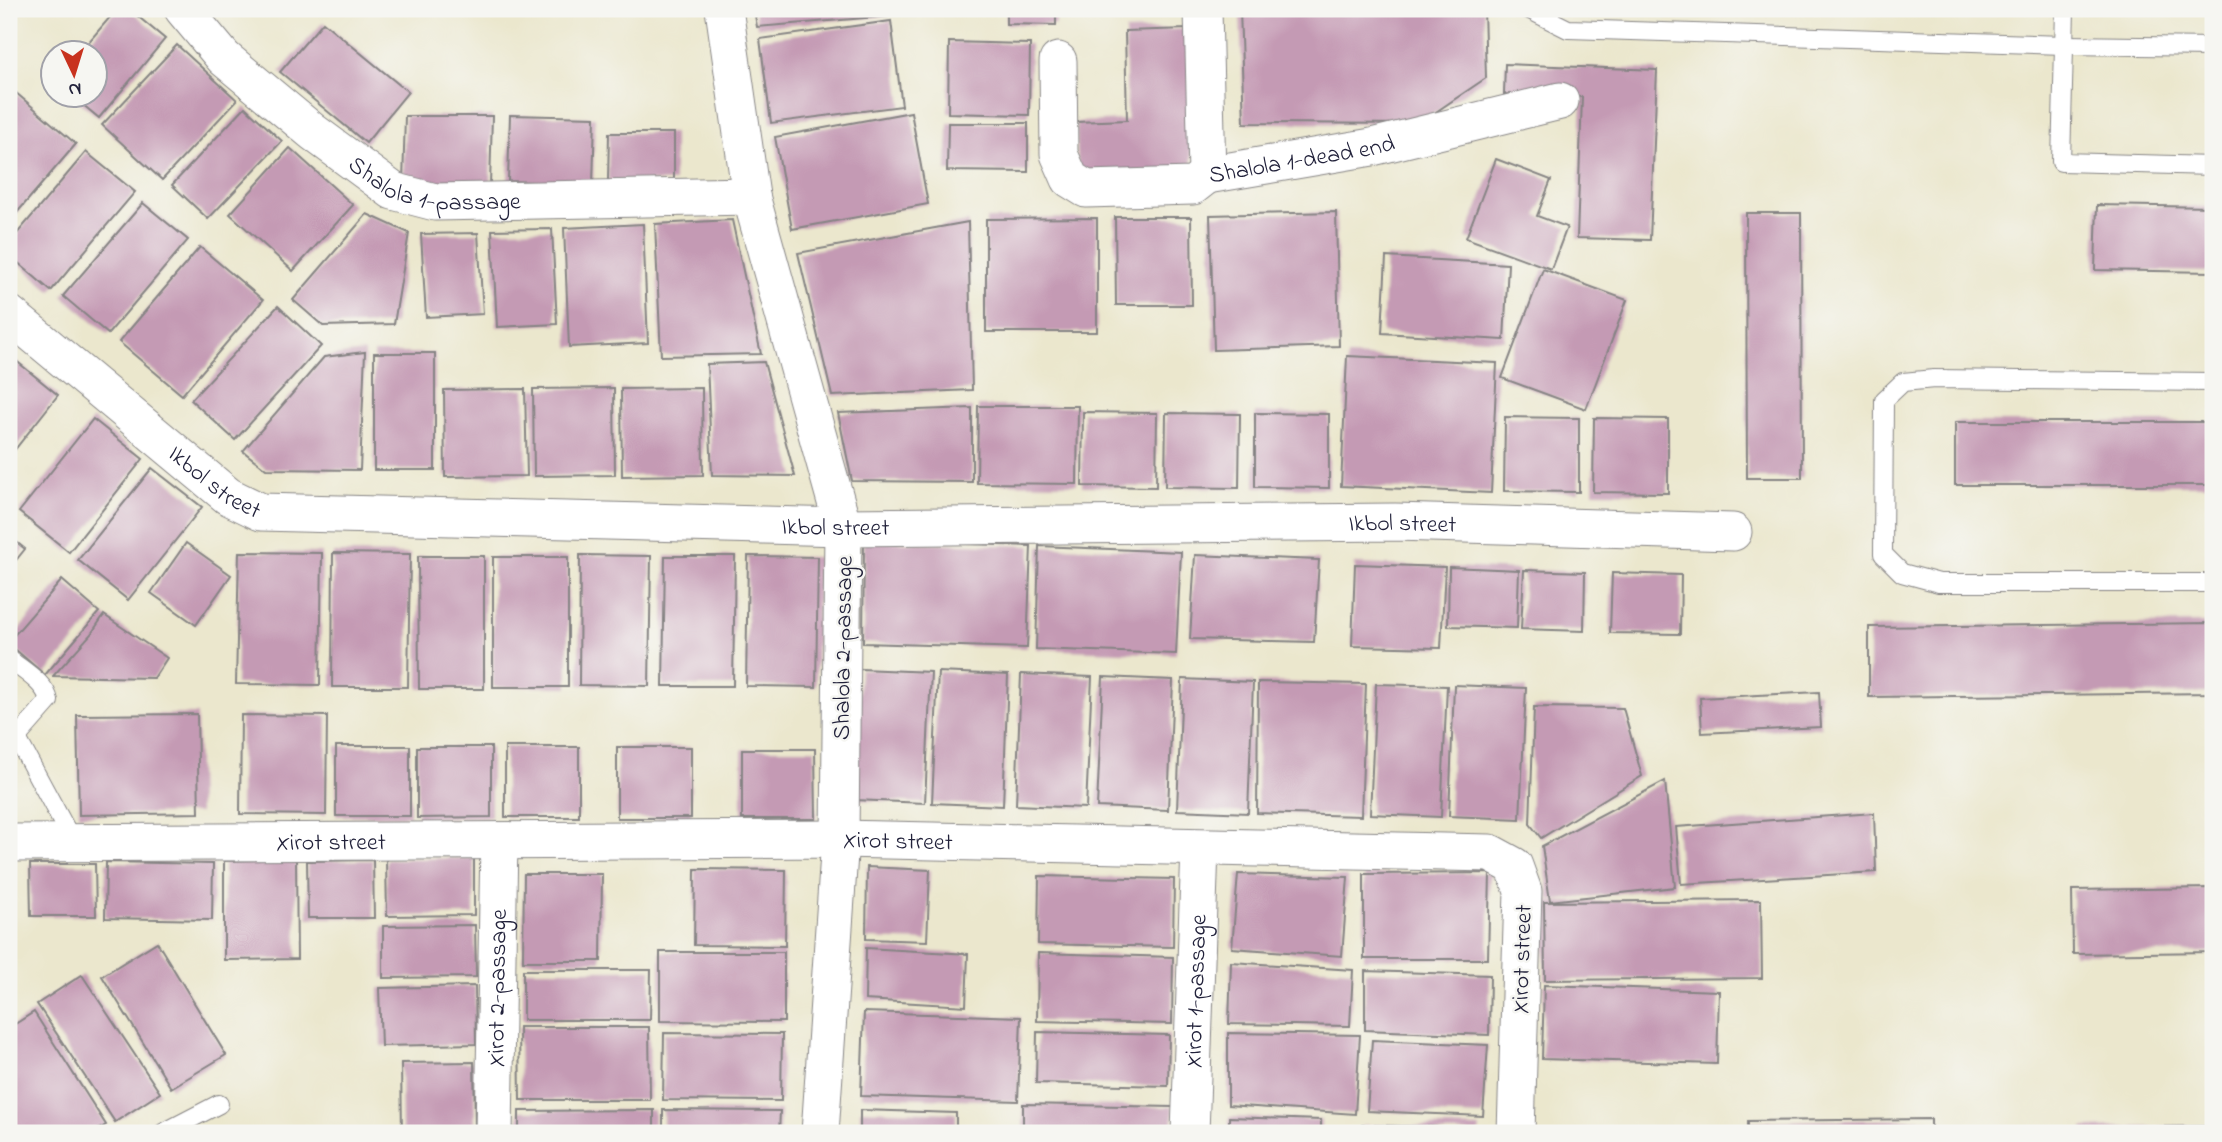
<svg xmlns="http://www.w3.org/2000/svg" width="2222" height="1142" font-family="'Indie Flower',sans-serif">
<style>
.building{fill:#c49ab4}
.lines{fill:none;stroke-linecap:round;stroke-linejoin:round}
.service-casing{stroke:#868484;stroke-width:20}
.minor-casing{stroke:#868484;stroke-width:39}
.service{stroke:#fff;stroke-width:18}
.minor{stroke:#fff;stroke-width:37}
.labels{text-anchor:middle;stroke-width:5;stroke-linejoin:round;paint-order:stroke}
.street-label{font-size:24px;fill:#22223b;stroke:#f6f6f2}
</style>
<rect width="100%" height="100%" fill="#f6f6f2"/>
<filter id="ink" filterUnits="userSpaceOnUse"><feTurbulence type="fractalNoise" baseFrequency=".0143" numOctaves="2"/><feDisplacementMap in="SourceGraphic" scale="14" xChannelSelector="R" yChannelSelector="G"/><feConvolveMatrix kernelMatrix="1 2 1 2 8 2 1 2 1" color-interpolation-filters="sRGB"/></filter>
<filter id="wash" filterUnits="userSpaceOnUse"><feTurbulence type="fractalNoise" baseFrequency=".00686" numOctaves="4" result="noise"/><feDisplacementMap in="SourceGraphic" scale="28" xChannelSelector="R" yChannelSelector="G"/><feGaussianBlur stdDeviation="1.57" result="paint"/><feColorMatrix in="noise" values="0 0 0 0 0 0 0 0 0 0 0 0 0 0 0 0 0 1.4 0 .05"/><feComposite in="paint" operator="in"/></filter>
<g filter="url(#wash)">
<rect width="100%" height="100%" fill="#ebe7cd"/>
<g id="blocks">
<g class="building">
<path d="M117 9H129L165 39 99 118 70 94H94V52H80Z"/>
<path d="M754 9H889V16L757 27Z"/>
<path d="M1006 9H1056V25L1006 24Z"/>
<path d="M1240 9H1484L1486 78 1418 124 1244 123Z"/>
<path d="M891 21 902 106 771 123 760 39Z"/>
<path d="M323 22 408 92 366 143 280 72Z"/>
<path d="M1188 29 1192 170 1078 174 1076 122 1127 120 1125 31Z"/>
<path d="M949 42 1030 44 1029 115 948 113Z"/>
<path d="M177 45 237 100 162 180 102 125Z"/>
<path d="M1505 64 1657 70 1650 240 1577 238 1582 97 1504 94Z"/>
<path d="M15 92 76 144 9 222V99Z"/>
<path d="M245 107 282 141 208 219 172 185Z"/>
<path d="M911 112 928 204 792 229 775 137Z"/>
<path d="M510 115 595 117 593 184 508 181Z"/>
<path d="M405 116H492L490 185 403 183Z"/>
<path d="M948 123H1028V172L947 171Z"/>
<path d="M609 133H674V182L608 181Z"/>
<path d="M290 148 353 205 293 271 230 214Z"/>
<path d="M86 152 135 192 51 291 9 255V243Z"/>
<path d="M1496 159 1551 180 1537 216 1567 227 1551 269 1466 238Z"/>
<path d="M143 203 188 240 108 334 63 296Z"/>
<path d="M2097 205 2213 207V272L2095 270Z"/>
<path d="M1336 212 1339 346 1214 350 1210 215Z"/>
<path d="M1746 213H1801L1802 478H1747Z"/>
<path d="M367 214 409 233 394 324 323 326 293 300Z"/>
<path d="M1115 217H1191L1192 305H1116Z"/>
<path d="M1097 218V332H986V219Z"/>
<path d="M732 220 761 354 661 356 655 224Z"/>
<path d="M968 222 972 390 832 396 798 253Z"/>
<path d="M643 224 648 343 569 347 564 228Z"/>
<path d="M552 229 557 324 497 327 492 230Z"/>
<path d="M478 233 483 314 426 317 421 234Z"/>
<path d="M200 247 263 300 182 395 119 342Z"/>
<path d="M1386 257 1508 264 1504 340 1382 333Z"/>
<path d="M1543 269 1627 300 1586 409 1502 378Z"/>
<path d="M278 306 321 346 235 440 191 400Z"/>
<path d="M365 352 360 470 266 469 243 451 324 357Z"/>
<rect x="374" y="353" width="61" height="117"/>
<path d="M9 355 58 395 9 457Z"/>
<path d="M1347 356 1497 363 1491 493 1341 486Z"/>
<path d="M764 362 795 476 712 475 707 364Z"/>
<path d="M614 388 615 475 534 476 533 389Z"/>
<path d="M702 388 703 475 622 476 621 389Z"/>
<path d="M525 389 527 476 445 477 444 390Z"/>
<path d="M978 406H1078L1077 484 977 483Z"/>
<path d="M972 408V482L852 481 838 413Z"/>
<path d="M1083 412 1157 413 1156 487 1082 486Z"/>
<path d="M1166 413 1240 414 1239 488 1165 487Z"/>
<path d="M1255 413 1329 414V488L1255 487Z"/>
<path d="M1505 417 1579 418V492L1504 491Z"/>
<path d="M1594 418 1668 419V493L1593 492Z"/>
<path d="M93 419 143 459 69 552 19 512Z"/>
<rect x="1955" y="422" width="258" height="63"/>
<path d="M152 468 202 507 128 600 78 560Z"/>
<path d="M9 536 25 549 9 569Z"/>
<path d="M864 541 1031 546 1027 648 863 643Z"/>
<path d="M186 543 231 575 196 625 151 593Z"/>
<path d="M1039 546 1181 552 1176 654 1036 649Z"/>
<path d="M239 552 322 553 320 685 236 684Z"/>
<path d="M333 553 410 554 408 687H332Z"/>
<path d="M580 555 651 556 649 686 579 685Z"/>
<path d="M1195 555 1319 560 1314 642 1190 639Z"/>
<path d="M418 556H484V689H419Z"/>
<path d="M665 556H735L733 686H663Z"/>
<path d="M748 556 818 557 816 687 746 686Z"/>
<rect x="493" y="557" width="75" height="130"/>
<path d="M1355 564 1445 567 1441 648 1352 646Z"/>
<path d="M1449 567 1519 570 1517 628 1448 626Z"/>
<path d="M1524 570 1585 572 1584 631 1521 629Z"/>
<path d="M1612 573 1681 575 1680 634 1610 633Z"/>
<path d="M62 580 99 612 45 675 9 644V641Z"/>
<path d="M104 615 167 658 154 678 53 676 91 634Z"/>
<path d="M2213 623V693L1869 697V627Z"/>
<path d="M860 669 931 672 925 803 855 800Z"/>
<path d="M938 672 1008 675 1003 806 932 803Z"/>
<path d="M1021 674 1092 677 1086 808 1016 805Z"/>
<path d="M1103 677 1173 680 1168 810 1097 807Z"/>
<path d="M1182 679 1253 682 1248 813 1177 810Z"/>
<path d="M1258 682 1366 684 1361 816 1257 813Z"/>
<path d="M1376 684 1447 686 1441 817 1370 814Z"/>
<path d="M1454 685 1526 688 1520 819 1449 816Z"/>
<path d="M1819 692 1821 727 1702 733 1700 698Z"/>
<path d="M1534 707 1623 708 1642 776 1541 838 1530 824Z"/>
<path d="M197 714 199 813 79 815 77 715Z"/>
<path d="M241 715 327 716 326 815 240 814Z"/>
<rect x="336" y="746" width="74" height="70"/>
<path d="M417 747H491V817L417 818Z"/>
<rect x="505" y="747" width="74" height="70"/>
<rect x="617" y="747" width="74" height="71"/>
<path d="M742 749H815L816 819H742Z"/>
<path d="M1665 781 1675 887 1550 901 1542 846Z"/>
<path d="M1874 813 1876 872 1681 884 1676 827Z"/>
<path d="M474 858V915L387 916 386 859Z"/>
<path d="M296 859 297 959 224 960V861Z"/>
<path d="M373 860 374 918H308L307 861Z"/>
<path d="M106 862 213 864 212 920 105 918Z"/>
<path d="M30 864H95L96 916H31Z"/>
<path d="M867 867 930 870 927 941 866 939Z"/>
<path d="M695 869 786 870 785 946 694 945Z"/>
<path d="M1490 873 1488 959H1364V874Z"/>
<path d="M524 874H602L601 961H523Z"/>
<path d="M1238 874 1348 877 1342 956 1232 948Z"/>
<path d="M1039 876 1174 879 1173 947 1038 944Z"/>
<path d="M2213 888V952L2073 954 2072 890Z"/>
<path d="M1761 900 1762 978 1545 980 1544 902Z"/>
<path d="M475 925 476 977 383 978V926Z"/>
<path d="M157 942 226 1055 171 1088 102 976Z"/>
<path d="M866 948 968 954 966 1006 865 1000Z"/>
<path d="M660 952H784V1022L660 1021Z"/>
<path d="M1038 953 1173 957 1172 1024 1037 1021Z"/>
<path d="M1231 962 1353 970 1350 1026 1229 1024Z"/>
<path d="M523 970H651L650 1020H523Z"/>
<path d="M1365 971 1490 975 1489 1035 1365 1030Z"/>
<path d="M82 975 160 1093 115 1122 37 1004Z"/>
<path d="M1544 985 1719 991 1717 1064 1542 1059Z"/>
<path d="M475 986 476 1044 381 1046 379 988Z"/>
<path d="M34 1012 106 1125 92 1133H9V1028Z"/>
<path d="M864 1012 1021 1017 1018 1101 861 1096Z"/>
<path d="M519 1027H649L650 1100H520Z"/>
<path d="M1037 1032 1169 1035 1168 1086 1036 1083Z"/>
<path d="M664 1033 782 1034 781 1101 663 1100Z"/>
<path d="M1228 1033 1360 1035 1355 1114 1228 1105Z"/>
<path d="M1372 1040 1488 1045 1483 1116 1367 1111Z"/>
<path d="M474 1062 475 1131 402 1132 401 1063Z"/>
<path d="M1023 1104 1173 1107V1133H1023Z"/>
<path d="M654 1110V1133H519V1111Z"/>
<path d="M663 1110 780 1111 779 1133H663Z"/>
<path d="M860 1110 956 1113V1133H860Z"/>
<path d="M1229 1117 1321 1120V1133H1229Z"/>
<path d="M1931 1119V1133H1748V1121Z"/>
<path d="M1362 1125 1480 1128 1479 1133H1362Z"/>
<path d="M2213 1126V1133H2083V1128Z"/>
</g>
</g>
</g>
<g filter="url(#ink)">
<use href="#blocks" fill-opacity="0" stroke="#868484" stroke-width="2"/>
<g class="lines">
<g class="service-casing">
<g id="service">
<path d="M1528 9 1568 29 2065 45 2213 47"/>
<path d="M2065 9 2061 162 2213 166"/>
<path d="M2213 382 1934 379 1903 382 1884 400 1883 554 1902 573 1939 583H2213"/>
<path d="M9 659C23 671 46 683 49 701L19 735V742L74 844"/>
<path d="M163 1133 219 1104"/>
</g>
</g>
<g class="minor-casing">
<g id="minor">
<path id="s1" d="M183 9 224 58 313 132 393 191 435 202 751 196"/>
<path d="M724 9 751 196 843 527 840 839 820 1133"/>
<path id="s2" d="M1203 9 1207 175 1372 147 1560 101"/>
<path d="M1058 61 1059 154 1070 179 1086 189 1193 186 1207 175"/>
<path id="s3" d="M9 314 228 496 261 512 843 527 1395 522 1733 532"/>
<path id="s4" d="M9 843 840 839 1490 853 1514 866 1523 891 1516 1133"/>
<path id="s5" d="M494 1133 499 841"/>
<path id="s6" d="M1190 1133 1200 848"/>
</g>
</g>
<use href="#service" class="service"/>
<use href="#minor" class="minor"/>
</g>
</g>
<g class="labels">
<g class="street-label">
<text dy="8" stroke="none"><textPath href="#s2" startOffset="262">Shalola 1-dead end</textPath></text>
<text dy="8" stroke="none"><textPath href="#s1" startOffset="318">Shalola 1-passage</textPath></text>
<text dy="8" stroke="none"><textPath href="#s3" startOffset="266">Ikbol street</textPath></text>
<text dy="8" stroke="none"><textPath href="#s3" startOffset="1463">Ikbol street</textPath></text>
<text dy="8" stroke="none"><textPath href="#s3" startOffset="896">Ikbol street</textPath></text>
<text transform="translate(842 648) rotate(-89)" y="8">Shalola 2-passage</text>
<text dy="8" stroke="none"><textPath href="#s4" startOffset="889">Xirot street</textPath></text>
<text dy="8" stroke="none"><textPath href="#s4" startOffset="322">Xirot street</textPath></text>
<text transform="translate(1521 959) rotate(-88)" y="8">Xirot street</text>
<text dy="8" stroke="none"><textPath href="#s5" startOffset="145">Xirot 2-passage</textPath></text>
<text dy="8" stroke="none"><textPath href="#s6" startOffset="142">Xirot 1-passage</textPath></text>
</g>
</g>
<rect width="2222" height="1142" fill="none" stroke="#f6f6f2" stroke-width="35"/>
<g transform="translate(74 74) rotate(176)"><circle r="33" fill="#f6f6f2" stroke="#a1a1a9" stroke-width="2"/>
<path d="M0-5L12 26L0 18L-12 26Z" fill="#c8321e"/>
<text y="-10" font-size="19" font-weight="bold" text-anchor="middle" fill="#22223b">N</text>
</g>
</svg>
